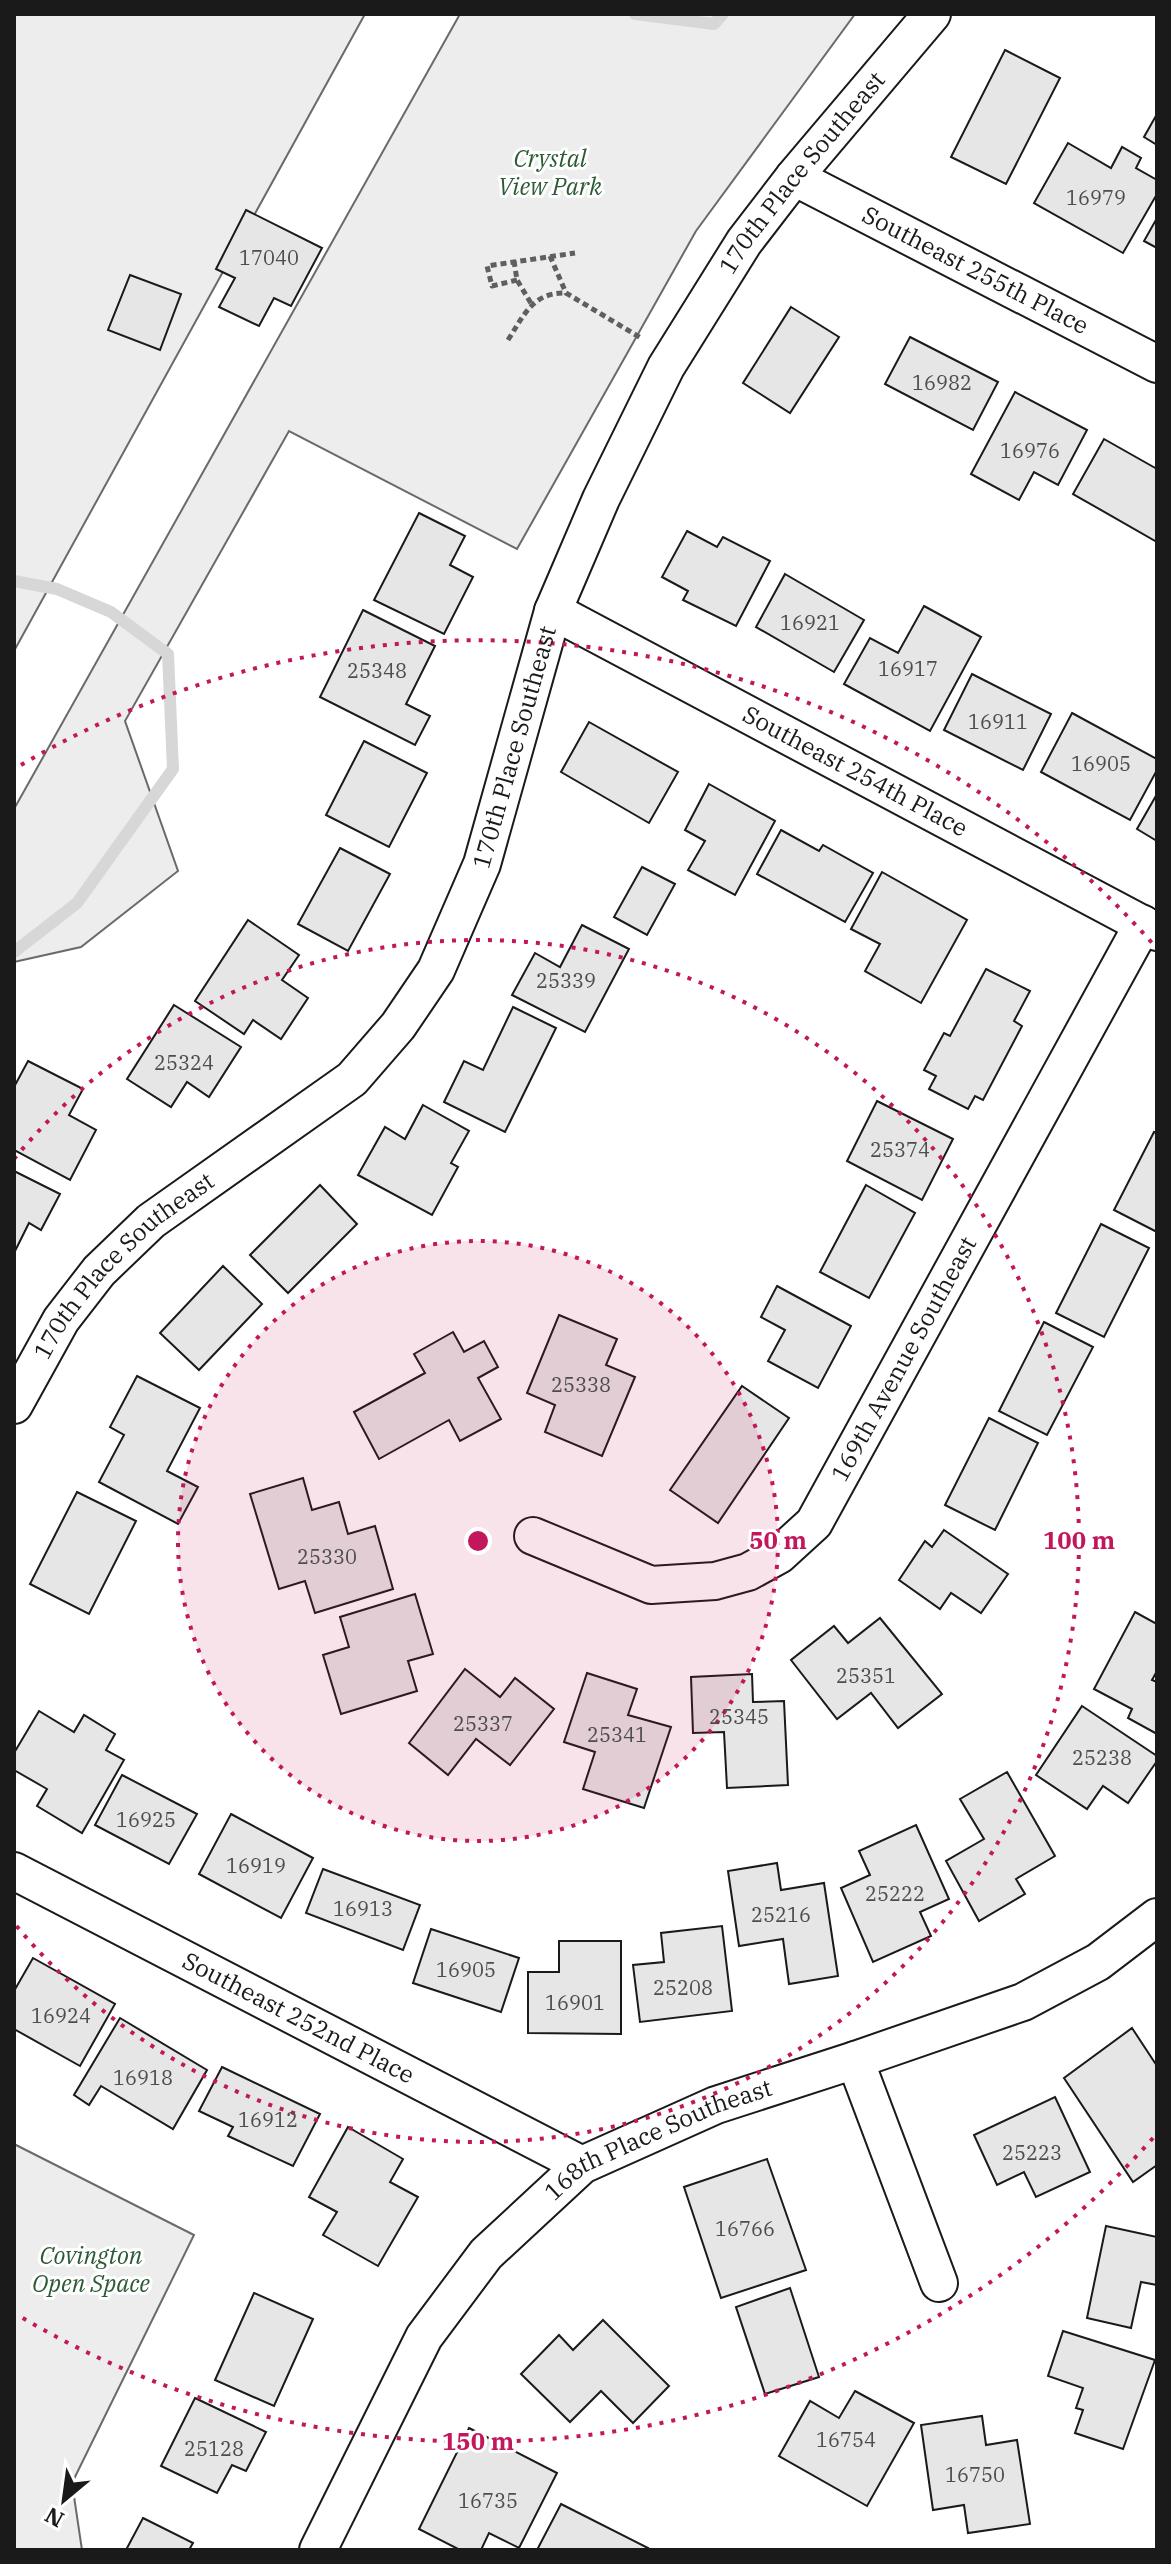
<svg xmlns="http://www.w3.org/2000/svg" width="1171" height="2564" font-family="'IBM Plex Serif',serif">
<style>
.built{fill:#ededed;stroke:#6a6a6a;stroke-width:2}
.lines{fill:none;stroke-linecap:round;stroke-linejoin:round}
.stream{stroke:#d7d7d7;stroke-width:12}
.building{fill:#e6e6e6;stroke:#1a1a1a;stroke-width:2}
.street-casing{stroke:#1a1a1a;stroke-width:40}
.path{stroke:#5f5f5f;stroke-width:5;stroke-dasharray:6 4;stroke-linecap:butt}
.street{stroke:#fff;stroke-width:36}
.ring{fill:none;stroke:#c2185b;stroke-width:4;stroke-dasharray:4 8}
.labels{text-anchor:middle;stroke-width:6;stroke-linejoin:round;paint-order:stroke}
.number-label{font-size:20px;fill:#4d4d4d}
.park-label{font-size:24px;font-style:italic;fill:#2b5a34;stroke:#fff}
.street-label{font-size:24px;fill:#1a1a1a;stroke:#fff}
.centre{fill:#c2185b;stroke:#fff;stroke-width:4}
.ring-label{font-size:24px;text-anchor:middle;font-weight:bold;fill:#c2185b;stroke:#fff;stroke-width:6;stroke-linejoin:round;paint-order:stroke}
</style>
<rect width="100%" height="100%" fill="#fff"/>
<g class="built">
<path d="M14 14H365L14 651Z"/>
<path d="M460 14H855L696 231 517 549 289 431 125 721 178 871 81 947 14 962V809Z"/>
<path d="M14 2144 194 2235 72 2483 82 2550H14Z"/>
</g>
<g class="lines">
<g class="stream">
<path d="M635 14 714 24 723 14"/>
<path d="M14 581 57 589 111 612 168 654 173 769 77 903 14 952"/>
</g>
</g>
<g class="building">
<path d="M1005 50 1060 78 1006 184 951 157Z"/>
<path d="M1157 114V145L1144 137Z"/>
<path d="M1068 143 1111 168 1122 147 1141 158 1136 168 1157 180V194L1123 253 1034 203Z"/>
<path d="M246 210 322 248 291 306 274 298 259 326 219 307 235 278 216 269Z"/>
<path d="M1157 218V248L1144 241Z"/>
<path d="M130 275 181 294 160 350 108 330Z"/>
<path d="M791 307 839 337 790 413 743 383Z"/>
<path d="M910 337 998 382 973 430 885 384Z"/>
<path d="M1015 392 1087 430 1058 485 1034 472 1019 500 971 474Z"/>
<path d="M1104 439 1157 469V542L1073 494Z"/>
<path d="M419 513 465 536 450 565 473 577 444 634 374 600Z"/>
<path d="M687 531 717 547 723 537 770 561 736 626 683 600 688 591 662 577Z"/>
<path d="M785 574 864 620 834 672 756 627Z"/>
<path d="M924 606 981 637 930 731 844 684 870 638 898 653Z"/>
<path d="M363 610 435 646 406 704 430 716 415 745 320 697Z"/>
<path d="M972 674 1051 714 1023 770 944 730Z"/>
<path d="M1072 713 1157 759V770L1130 820 1041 772Z"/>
<path d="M589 722 678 772 649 823 561 772Z"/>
<path d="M364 741 427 773 389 847 326 815Z"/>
<path d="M709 784 775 821 735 895 688 870 705 841 685 830Z"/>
<path d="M1157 794V841L1137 829Z"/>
<path d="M781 830 819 851 823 845 873 873 845 922 757 874Z"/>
<path d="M340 848 390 874 348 951 298 924Z"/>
<path d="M642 867 675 884 647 935 614 917Z"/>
<path d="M882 872 967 920 921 1003 865 971 880 944 851 929Z"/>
<path d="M248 920 299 955 282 980 308 998 281 1039 253 1020 244 1034 195 1001Z"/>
<path d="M582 925 629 949 585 1032 512 995 535 953 560 967Z"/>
<path d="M986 969 1030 991 1014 1021 1022 1026 983 1100 975 1096 968 1109 929 1089 936 1076 924 1070 944 1033 950 1036Z"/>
<path d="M174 1005 241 1047 209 1097 187 1082 171 1107 127 1079Z"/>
<path d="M513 1007 556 1028 505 1132 444 1102 464 1061 483 1070Z"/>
<path d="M28 1061 83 1089 69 1115 96 1130 70 1180 14 1150V1087Z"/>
<path d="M877 1101 953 1139 922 1200 847 1161Z"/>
<path d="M423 1105 469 1131 451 1163 458 1167 432 1215 358 1175 385 1127 405 1139Z"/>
<path d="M1154 1132 1157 1133V1232L1114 1210Z"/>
<path d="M14 1171 60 1194 41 1230 29 1223 14 1253Z"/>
<path d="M320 1185 357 1224 288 1293 250 1255Z"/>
<path d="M866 1185 915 1213 869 1298 820 1272Z"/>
<path d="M1101 1224 1149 1248 1104 1337 1056 1313Z"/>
<path d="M223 1266 262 1304 199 1370 160 1333Z"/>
<path d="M777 1286 851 1326 818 1388 768 1361 785 1330 761 1317Z"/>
<path d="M559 1315 617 1339 606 1365 635 1377 602 1456 545 1432 555 1405 527 1393Z"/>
<path d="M1044 1322 1093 1347 1047 1435 999 1411Z"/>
<path d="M453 1332 464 1352 484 1341 498 1367 478 1378 501 1419 460 1441 449 1420 379 1459 354 1412 425 1373 414 1354Z"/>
<path d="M137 1376 200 1408 167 1471 198 1487 178 1524 99 1482 124 1435 110 1427Z"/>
<path d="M742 1386 789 1418 718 1523 670 1490Z"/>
<path d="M989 1418 1038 1443 995 1530 945 1505Z"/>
<path d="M303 1478 312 1510 339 1502 348 1534 375 1526 393 1589 315 1613 305 1581 279 1589 250 1494Z"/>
<path d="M77 1492 136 1521 89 1614 30 1584Z"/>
<path d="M944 1530 1008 1574 981 1613 951 1593 940 1609 899 1580 925 1541 932 1547Z"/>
<path d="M415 1594 433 1654 408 1661 417 1691 341 1714 323 1655 349 1647 340 1617Z"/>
<path d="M1135 1612 1157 1624V1671L1152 1680 1157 1682V1734L1128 1718 1132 1709 1094 1689Z"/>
<path d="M880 1618 942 1694 898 1728 871 1693 837 1719 791 1660 834 1626 848 1643Z"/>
<path d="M465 1669 500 1697 515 1678 554 1709 510 1765 476 1739 448 1775 409 1743Z"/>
<path d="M587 1673 637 1689 628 1715 671 1727 644 1808 583 1789 595 1752 564 1742Z"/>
<path d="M752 1674 753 1702 784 1701 788 1785 727 1788 724 1732 693 1733 691 1677Z"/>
<path d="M1082 1706 1157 1756V1761L1128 1803 1103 1786 1087 1809 1036 1775Z"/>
<path d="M39 1711 74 1732 84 1715 115 1734 106 1750 124 1760 82 1833 37 1806 47 1789 14 1770V1753Z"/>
<path d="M1007 1772 1055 1856 1016 1879 1025 1894 979 1921 946 1861 984 1839 960 1799Z"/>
<path d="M122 1775 197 1814 169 1864 95 1825Z"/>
<path d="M231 1814 313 1858 281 1918 199 1874Z"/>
<path d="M916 1825 949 1899 920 1912 931 1936 873 1962 841 1888 870 1875 859 1851Z"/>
<path d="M777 1863 781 1890 824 1883 838 1976 789 1984 783 1939 739 1946 728 1871Z"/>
<path d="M323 1869 420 1905 403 1950 306 1913Z"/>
<path d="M722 1926 732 2011 640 2022 633 1965 664 1962 661 1933Z"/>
<path d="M431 1929 519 1958 501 2012 413 1983Z"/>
<path d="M559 1941H621V2034L528 2033V1972H559Z"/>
<path d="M33 1958 115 2004 80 2066 14 2029V1991Z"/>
<path d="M120 2018 207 2070 173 2129 101 2086 89 2105 74 2095Z"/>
<path d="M1132 2028 1157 2066V2165L1133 2182 1064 2078Z"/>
<path d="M222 2067 320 2114 293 2166 228 2136 233 2127 199 2111Z"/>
<path d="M1055 2097 1090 2172 1036 2197 1024 2172 997 2185 974 2135Z"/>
<path d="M348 2127 403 2159 390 2182 418 2197 378 2266 323 2235 337 2212 309 2197Z"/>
<path d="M767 2159 806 2270 721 2298 684 2187Z"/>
<path d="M1106 2226 1157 2237V2285L1141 2282 1131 2328 1087 2318Z"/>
<path d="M790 2288 819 2377 765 2394 736 2307Z"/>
<path d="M254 2293 313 2319 274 2406 215 2380Z"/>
<path d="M603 2320 669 2386 633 2423 601 2391 570 2422 521 2374 559 2335 573 2350Z"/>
<path d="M1063 2331 1155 2360 1123 2449 1075 2433 1083 2410 1076 2408 1083 2388 1048 2376Z"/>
<path d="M855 2391 914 2423 867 2506 779 2456 810 2401 839 2418Z"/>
<path d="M195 2398 266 2432 246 2471 232 2465 217 2493 161 2466Z"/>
<path d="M982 2416 986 2445 1017 2440 1030 2524 968 2533 964 2505 933 2510 921 2425Z"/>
<path d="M469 2428 557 2473 519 2548 489 2533 481 2550H460L419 2529Z"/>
<path d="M561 2504 648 2548 647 2550H537Z"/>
<path d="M143 2518 193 2543 189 2550H126Z"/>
</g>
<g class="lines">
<g class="street-casing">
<g id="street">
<path id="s1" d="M794 177 1157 364"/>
<path id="s2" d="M553 611 1157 932"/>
<path id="s3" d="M14 1405 61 1320 99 1271 151 1221 352 1079 398 1026 436 970 482 864 553 611 601 499 666 367 744 242 794 177 932 14"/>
<path id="s4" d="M533 1536 651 1585 715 1581 748 1572 779 1555 814 1523 1143 924"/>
<path id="s5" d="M14 1871 582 2165"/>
<path d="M855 2060 939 2283"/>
<path id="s6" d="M318 2550 424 2337 486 2254 582 2165 716 2105 855 2060 1023 2002 1098 1962 1157 1917"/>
</g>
</g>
<g class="path">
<path d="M550 256 566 293 641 338"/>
<path d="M514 261 517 280 532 305"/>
<path d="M517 280 492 286 487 266 575 253"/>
<path d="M508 340C524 315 533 292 566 293"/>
</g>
<use href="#street" class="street"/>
</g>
<circle cx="478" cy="1541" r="300" fill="#c2185b" fill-opacity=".12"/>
<g class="ring">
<circle cx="478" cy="1541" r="300"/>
<path d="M14 1159A601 601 0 1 1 14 1923"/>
<path d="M1153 2138A901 901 0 0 1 21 2317M21 765A901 901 0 0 1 1153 944"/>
</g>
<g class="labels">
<g class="number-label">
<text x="1096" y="205">16979</text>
<text x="269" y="265">17040</text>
<text x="942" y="390">16982</text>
<text x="1030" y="458">16976</text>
<text x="810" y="630">16921</text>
<text x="908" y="676">16917</text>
<text x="377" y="678">25348</text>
<text x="998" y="729">16911</text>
<text x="1101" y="771">16905</text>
<text x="566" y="988">25339</text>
<text x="184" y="1070">25324</text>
<text x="900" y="1157">25374</text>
<text x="581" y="1392">25338</text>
<text x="327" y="1564">25330</text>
<text x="866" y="1683">25351</text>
<text x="739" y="1724">25345</text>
<text x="483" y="1731">25337</text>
<text x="617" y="1742">25341</text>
<text x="1102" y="1765">25238</text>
<text x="146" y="1827">16925</text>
<text x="256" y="1873">16919</text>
<text x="895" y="1901">25222</text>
<text x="363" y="1916">16913</text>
<text x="781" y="1922">25216</text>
<text x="466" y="1977">16905</text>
<text x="683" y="1995">25208</text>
<text x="575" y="2010">16901</text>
<text x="61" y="2023">16924</text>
<text x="143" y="2085">16918</text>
<text x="268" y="2127">16912</text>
<text x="1032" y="2160">25223</text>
<text x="745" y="2236">16766</text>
<text x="846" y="2447">16754</text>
<text x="214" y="2456">25128</text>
<text x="975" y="2482">16750</text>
<text x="488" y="2508">16735</text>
</g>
<g class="park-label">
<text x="550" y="167">Crystal<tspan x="550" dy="28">View Park</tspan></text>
<text x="91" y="2264">Covington<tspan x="91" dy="28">Open Space</tspan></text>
</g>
<g class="street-label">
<text dy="8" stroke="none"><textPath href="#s3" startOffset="1500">170th Place Southeast</textPath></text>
<text dy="8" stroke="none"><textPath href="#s1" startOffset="204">Southeast 255th Place</textPath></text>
<text dy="8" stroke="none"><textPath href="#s3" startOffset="852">170th Place Southeast</textPath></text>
<text dy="8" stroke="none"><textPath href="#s2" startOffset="342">Southeast 254th Place</textPath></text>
<text dy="8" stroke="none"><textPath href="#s3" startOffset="180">170th Place Southeast</textPath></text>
<text dy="8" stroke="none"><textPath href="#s4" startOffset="496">169th Avenue Southeast</textPath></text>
<text dy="8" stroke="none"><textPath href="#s5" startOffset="320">Southeast 252nd Place</textPath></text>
<text dy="8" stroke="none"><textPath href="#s6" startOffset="552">168th Place Southeast</textPath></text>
</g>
</g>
<circle cx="478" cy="1541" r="12" class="centre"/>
<g class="ring-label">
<text x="778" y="1549">50 m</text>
<text x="1079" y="1549">100 m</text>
<text x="478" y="2450">150 m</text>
</g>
<rect width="1171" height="2564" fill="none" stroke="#1a1a1a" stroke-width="32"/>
<g transform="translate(64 2500) rotate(209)" stroke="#ffffff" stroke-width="6" paint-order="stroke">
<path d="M0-6L14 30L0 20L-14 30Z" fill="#1a1a1a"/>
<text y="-12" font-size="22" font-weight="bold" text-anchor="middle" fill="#1a1a1a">N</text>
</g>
</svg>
